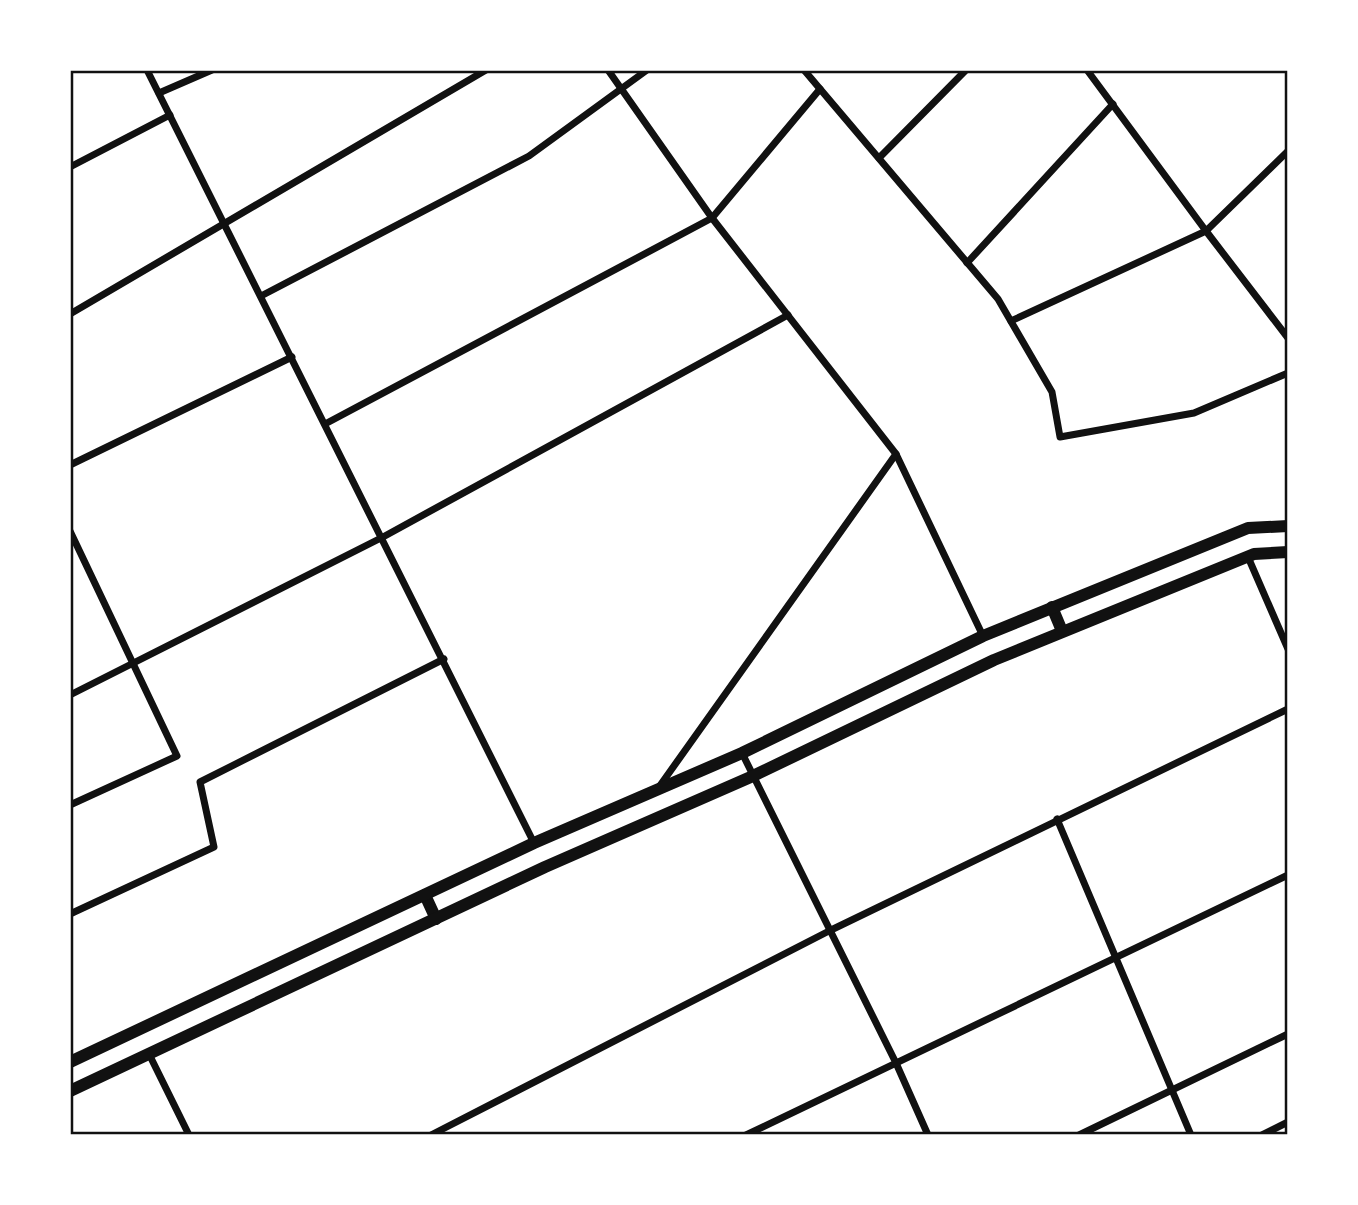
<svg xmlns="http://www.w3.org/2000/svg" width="1358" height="1205" font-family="'IBM Plex Sans',sans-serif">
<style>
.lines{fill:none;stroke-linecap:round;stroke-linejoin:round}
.minor{stroke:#111;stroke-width:7}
.tertiary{stroke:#111;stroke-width:12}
.neatline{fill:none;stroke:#111;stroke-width:2.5}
</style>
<rect width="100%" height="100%" fill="#fff"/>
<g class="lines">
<g class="minor">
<path d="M147 70 534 843"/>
<path d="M608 70 712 218 896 454 983 636"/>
<path d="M804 70 998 299 1052 392 1060 437 1194 413 1288 373"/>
<path d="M1087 70 1206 231 1288 151"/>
<path d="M159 93 212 70"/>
<path d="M879 158 966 70"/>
<path d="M70 167 170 115"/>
<path d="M967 263 1113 104"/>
<path d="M261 296 529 156 647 70"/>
<path d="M70 314 486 70"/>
<path d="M1011 321 1206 231 1288 338"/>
<path d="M325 424 712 218 820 89"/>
<path d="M70 465 292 357"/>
<path d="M70 531 177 756 70 805"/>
<path d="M1248 557 1288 649"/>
<path d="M70 695 383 537 788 315"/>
<path d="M742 753 896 1063 928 1135"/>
<path d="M659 787 896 454"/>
<path d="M1057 819 1191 1135"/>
<path d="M70 914 214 847 200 782 444 659"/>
<path d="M149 1054 189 1135"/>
<path d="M431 1135 829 931 1288 709"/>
<path d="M746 1135 1288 875"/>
<path d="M1079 1135 1288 1034"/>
<path d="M1262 1135 1288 1122"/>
</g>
<g class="tertiary">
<path d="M1052 607 1062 631"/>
<path d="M425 895 436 919"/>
<path d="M70 1062 534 843 742 753 983 636 1248 528 1288 526"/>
<path d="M70 1091 545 867 753 776 994 660 1254 554 1288 552"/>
</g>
</g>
<rect width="1358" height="1205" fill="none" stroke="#ffffff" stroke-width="144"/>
<rect x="72" y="72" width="1214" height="1061" class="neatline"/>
</svg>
